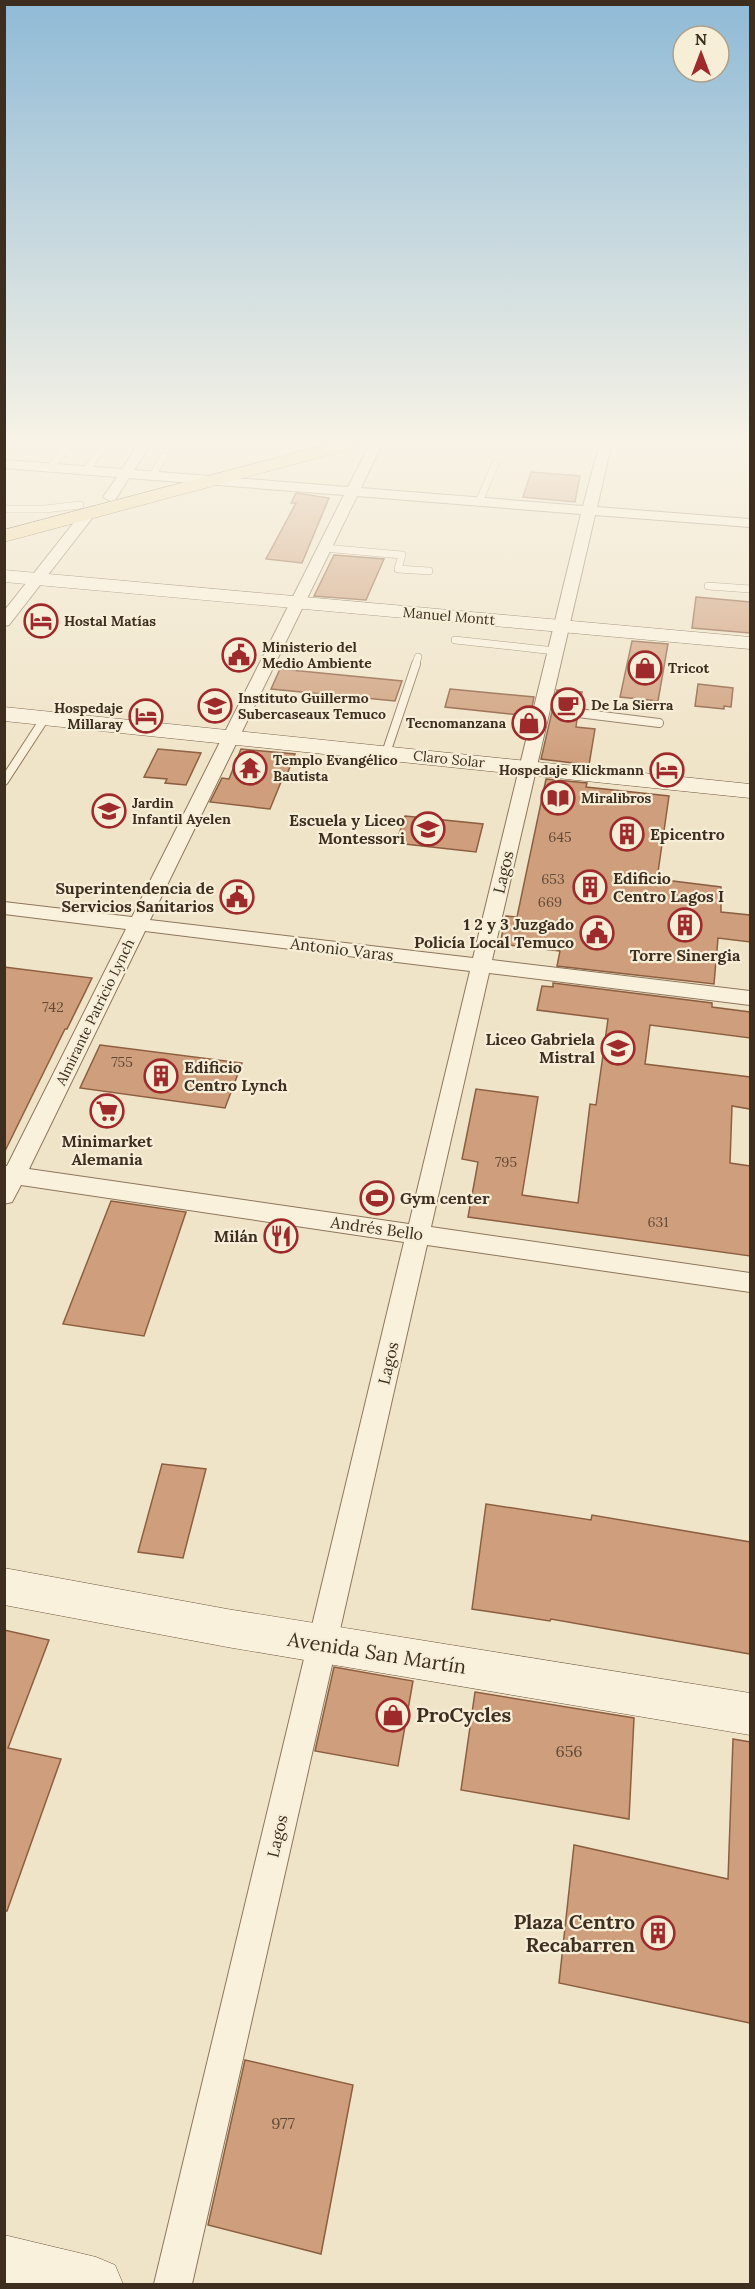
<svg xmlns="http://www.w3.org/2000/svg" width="755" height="2289" font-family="Lora,serif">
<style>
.building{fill:#cf9f7d;stroke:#8d5f41;stroke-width:1.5}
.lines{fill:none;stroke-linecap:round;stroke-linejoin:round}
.lane-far1-casing{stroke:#8d765c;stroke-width:8}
.lane-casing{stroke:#8d765c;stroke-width:10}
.street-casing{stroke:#8d765c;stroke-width:2}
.secondary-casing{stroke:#6f573f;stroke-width:1}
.primary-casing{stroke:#5b4430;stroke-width:1}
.lane-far1{stroke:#faf1dc;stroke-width:7}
.lane{stroke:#faf1dc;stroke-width:8}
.street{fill:#faf1dc;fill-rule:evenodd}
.secondary{fill:#faf1dc;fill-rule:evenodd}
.primary{fill:#f3d9a0;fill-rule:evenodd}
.labels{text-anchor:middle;stroke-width:4.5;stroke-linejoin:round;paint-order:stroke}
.far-street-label{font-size:14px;fill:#3d2e20;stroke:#f7eed8}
.far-poi-label{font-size:14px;font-weight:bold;fill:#3d2e20;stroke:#f7eed8;text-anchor:start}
.number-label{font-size:14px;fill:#624a37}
.poi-label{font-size:16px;font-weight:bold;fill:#3d2e20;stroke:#f7eed8;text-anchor:end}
.street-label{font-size:16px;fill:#3d2e20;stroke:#f7eed8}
.near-number-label{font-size:16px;fill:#624a37}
.near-street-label{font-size:20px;fill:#3d2e20;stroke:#f7eed8}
.near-poi-label{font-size:20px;font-weight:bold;fill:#3d2e20;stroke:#f7eed8;text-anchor:start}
</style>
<rect width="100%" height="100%" fill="#f0e4c8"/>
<g class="building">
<path d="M531 472 580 476 575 502 523 497Z"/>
<path d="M296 493 329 498 302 563 266 559 296 503H291Z"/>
<path d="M334 555 384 559 366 600 314 596Z"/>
<path d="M696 597 750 602V633L692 628Z"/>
<path d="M632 641 668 644 658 701 620 697Z"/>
<path d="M280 669 402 681 395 701 271 689Z"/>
<path d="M698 684 733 688 731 707 724 706V709L695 706Z"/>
<path d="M450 689 534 697 530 716 445 707Z"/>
<path d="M557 690 582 692 579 707 573 709 572 713 577 719 576 727 595 729 589 765 541 759Z"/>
<path d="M158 749 201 753 186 785 165 783 167 779 144 777Z"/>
<path d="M241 749 295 754 284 782H281L270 809 210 802 222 778 229 779Z"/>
<path d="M546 779 587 783 586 787 669 796 657 879 721 887V912L750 915V942L718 938 714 984 557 966 560 951 500 944 506 916 517 917Z"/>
<path d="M405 816 483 824 476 852 396 843Z"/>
<path d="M4 967 92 978 67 1029H65L4 1153Z"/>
<path d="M553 983 712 1003V1007L750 1012V1038L650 1025 645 1064 750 1077V1109L732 1106 730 1163 750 1166V1256L468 1217 478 1162 462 1159 476 1089 538 1097 522 1195 578 1203 590 1104 596 1105 608 1019 537 1010 542 986 553 987Z"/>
<path d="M100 1045 242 1063 225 1108 80 1088Z"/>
<path d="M111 1201 186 1212 144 1336 63 1324Z"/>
<path d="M162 1464 206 1469 183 1558 138 1552Z"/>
<path d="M486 1504 591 1520 592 1515 750 1542V1654L551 1619 550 1621 472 1609Z"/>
<path d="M4 1630 49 1640 8 1748 61 1759 7 1911H4Z"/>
<path d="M334 1667 413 1681 398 1766 315 1751Z"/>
<path d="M475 1692 634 1718 629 1819 461 1790Z"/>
<path d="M733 1739 750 1742V2023L559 1983 574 1845 728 1879Z"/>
<path d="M245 2060 353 2085 321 2254 208 2225Z"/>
</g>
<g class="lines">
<g class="lane-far1-casing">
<g id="lane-far1">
<path d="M50 468 72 442"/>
<path d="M85 471 107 442"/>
<path d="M152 476 164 456"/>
<path d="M479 502 495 464"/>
<path d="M4 509H45L80 505"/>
<path d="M324 548 402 555 398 569 429 571"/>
<path d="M708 586 750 589"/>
<path d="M455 640 555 651"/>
<path d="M415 666 418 657"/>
</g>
</g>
<g class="lane-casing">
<g id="lane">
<path d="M578 713 659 723"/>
<path d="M386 753 416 664"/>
<path d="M4 781 45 718"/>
</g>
</g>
<g class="street-casing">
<g id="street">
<path d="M140 442H152L134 470 348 487 371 442H383L361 488 583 506 600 442H612L597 507 750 519V527L595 515 492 960 750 991V1005L489 973 431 1227 750 1273V1292L427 1245 192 2284H154L404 1242 21 1185 12 1202 4 1204V1166H7L126 929 4 914V902L132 917 344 495 129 478 115 500 110 501 103 497 117 477 4 468V460L122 469ZM357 496 581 514 473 958 150 920ZM145 931 470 971 409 1224 29 1169Z"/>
<path d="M88 510 95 514 93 517 9 625 4 626V611L83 511Z"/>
</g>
</g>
<g class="secondary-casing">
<g id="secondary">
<path d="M4 570 750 637V649L4 582Z"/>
<path d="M4 707 750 784V798L4 721Z"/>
<path d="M4 1568 227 1609 750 1693V1735L227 1647 4 1605Z"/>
<path d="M4 2235 96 2257 115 2265 123 2284H4Z"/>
</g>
</g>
<g class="primary-casing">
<path id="primary" d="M336 442H365L362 446 4 542V530Z"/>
</g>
<use href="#lane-far1" class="lane-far1"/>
<use href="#lane" class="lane"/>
<use href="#street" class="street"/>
<use href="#secondary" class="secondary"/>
<use href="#primary" class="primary"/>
</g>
<linearGradient id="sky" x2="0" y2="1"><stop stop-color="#8fbad6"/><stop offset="0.58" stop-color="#f8f3e6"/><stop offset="1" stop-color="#f8f3e6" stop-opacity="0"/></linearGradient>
<rect width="755" height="762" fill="url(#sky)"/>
<defs>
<g id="hotel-ring" transform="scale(1.725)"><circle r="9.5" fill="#f7eed8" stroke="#9e2a2b" stroke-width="1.5"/><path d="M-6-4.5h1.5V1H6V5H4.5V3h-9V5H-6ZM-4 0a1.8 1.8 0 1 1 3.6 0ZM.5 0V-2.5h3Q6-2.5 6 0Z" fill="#9e2a2b"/></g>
<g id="civic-ring" transform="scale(1.725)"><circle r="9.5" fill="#f7eed8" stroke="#9e2a2b" stroke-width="1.5"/><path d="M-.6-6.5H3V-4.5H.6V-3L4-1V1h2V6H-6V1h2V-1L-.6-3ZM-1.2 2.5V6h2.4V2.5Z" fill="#9e2a2b"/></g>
<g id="shop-ring" transform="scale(1.725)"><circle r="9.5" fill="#f7eed8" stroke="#9e2a2b" stroke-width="1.5"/><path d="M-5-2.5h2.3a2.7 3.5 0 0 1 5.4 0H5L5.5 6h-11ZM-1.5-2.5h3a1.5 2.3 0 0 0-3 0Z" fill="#9e2a2b"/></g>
<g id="cafe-ring" transform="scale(1.725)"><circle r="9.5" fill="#f7eed8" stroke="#9e2a2b" stroke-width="1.5"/><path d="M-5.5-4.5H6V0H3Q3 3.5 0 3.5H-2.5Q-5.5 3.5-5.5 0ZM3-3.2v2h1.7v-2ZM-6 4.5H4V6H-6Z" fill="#9e2a2b"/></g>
<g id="university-ring" transform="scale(1.725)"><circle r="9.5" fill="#f7eed8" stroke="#9e2a2b" stroke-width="1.5"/><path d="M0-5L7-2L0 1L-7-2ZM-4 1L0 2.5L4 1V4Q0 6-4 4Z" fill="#9e2a2b"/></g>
<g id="temple-ring" transform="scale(1.725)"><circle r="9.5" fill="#f7eed8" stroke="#9e2a2b" stroke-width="1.5"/><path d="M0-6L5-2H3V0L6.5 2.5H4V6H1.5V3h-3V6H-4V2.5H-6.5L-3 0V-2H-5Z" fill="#9e2a2b"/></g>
<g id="library-ring" transform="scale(1.725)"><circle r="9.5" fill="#f7eed8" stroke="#9e2a2b" stroke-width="1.5"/><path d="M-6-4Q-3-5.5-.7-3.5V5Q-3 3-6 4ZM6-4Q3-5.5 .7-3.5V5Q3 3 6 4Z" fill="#9e2a2b"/></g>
<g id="school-ring" transform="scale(1.725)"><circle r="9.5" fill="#f7eed8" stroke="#9e2a2b" stroke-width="1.5"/><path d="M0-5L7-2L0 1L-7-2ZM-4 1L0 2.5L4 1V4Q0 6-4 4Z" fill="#9e2a2b"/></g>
<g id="building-ring" transform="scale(1.725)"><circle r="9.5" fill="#f7eed8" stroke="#9e2a2b" stroke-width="1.5"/><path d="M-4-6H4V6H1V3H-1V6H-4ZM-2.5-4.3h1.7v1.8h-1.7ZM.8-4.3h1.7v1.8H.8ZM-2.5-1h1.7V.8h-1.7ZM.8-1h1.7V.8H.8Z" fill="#9e2a2b"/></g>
<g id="supermarket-ring" transform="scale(1.725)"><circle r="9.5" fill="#f7eed8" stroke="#9e2a2b" stroke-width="1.5"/><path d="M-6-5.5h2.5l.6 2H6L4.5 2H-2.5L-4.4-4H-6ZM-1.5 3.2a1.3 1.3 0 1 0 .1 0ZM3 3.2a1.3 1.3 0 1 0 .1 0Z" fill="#9e2a2b"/></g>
<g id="stadium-ring" transform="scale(1.725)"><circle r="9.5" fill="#f7eed8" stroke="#9e2a2b" stroke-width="1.5"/><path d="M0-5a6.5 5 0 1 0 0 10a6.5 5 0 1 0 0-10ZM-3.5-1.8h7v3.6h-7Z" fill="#9e2a2b"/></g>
<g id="restaurant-ring" transform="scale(1.725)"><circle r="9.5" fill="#f7eed8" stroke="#9e2a2b" stroke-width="1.5"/><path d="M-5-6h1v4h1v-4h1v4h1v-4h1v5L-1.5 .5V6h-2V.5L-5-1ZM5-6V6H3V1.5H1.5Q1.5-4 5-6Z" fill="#9e2a2b"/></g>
</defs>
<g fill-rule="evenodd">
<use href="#hotel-ring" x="41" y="621"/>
<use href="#civic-ring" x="239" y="655"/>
<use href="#shop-ring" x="645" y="668"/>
<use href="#cafe-ring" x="568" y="705"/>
<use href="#university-ring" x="215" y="706"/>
<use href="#hotel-ring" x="146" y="716"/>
<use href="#shop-ring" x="529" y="723"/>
<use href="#temple-ring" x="250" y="768"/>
<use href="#hotel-ring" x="667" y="770"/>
<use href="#library-ring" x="558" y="798"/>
<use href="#school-ring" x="109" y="811"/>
<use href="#school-ring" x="428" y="829"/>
<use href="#building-ring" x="627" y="834"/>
<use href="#building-ring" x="590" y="887"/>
<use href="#civic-ring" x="237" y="897"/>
<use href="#building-ring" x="685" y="925"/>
<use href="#civic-ring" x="597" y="933"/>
<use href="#school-ring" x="618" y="1048"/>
<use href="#building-ring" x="161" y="1076"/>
<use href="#supermarket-ring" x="107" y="1111"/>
<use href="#stadium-ring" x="377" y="1198"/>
<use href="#restaurant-ring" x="281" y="1236"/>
<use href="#shop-ring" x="393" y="1715"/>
<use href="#building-ring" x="658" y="1933"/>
</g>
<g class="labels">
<g class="far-street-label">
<text transform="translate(449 616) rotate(5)" y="5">Manuel Montt</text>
<text transform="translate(449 759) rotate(6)" y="5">Claro Solar</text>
<text transform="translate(95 1012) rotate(-64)" y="5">Almirante Patricio Lynch</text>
</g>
<g class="far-poi-label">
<text x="64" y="626">Hostal Matías</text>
<text x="262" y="652">Ministerio del<tspan x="262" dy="16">Medio Ambiente</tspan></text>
<text x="668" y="673">Tricot</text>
<text x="238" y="703">Instituto Guillermo<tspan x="238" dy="16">Subercaseaux Temuco</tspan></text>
<text x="591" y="710">De La Sierra</text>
<text x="123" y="713" text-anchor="end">Hospedaje<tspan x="123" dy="16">Millaray</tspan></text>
<text x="506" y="728" text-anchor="end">Tecnomanzana</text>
<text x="273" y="765">Templo Evangélico<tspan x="273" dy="16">Bautista</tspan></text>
<text x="644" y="775" text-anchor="end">Hospedaje Klickmann</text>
<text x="581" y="803">Miralibros</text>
<text x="132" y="808">Jardin<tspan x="132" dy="16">Infantil Ayelen</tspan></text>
</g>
<g class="number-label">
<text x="560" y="842">645</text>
<text x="553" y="884">653</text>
<text x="550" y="907">669</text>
<text x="53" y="1012">742</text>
<text x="122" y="1067">755</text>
<text x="506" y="1167">795</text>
<text x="658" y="1227">631</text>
</g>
<g class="poi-label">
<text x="405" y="826">Escuela y Liceo<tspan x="405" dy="18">Montessori</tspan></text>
<text x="650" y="840" text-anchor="start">Epicentro</text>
<text x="613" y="884" text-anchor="start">Edificio<tspan x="613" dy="18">Centro Lagos I</tspan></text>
<text x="214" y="894">Superintendencia de<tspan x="214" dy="18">Servicios Sanitarios</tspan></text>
<text x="574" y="930">1 2 y 3 Juzgado<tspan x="574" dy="18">Policía Local Temuco</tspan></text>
<text x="685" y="961" text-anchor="middle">Torre Sinergia</text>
<text x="595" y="1045">Liceo Gabriela<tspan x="595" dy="18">Mistral</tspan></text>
<text x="184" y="1073" text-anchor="start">Edificio<tspan x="184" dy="18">Centro Lynch</tspan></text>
<text x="107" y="1147" text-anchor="middle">Minimarket<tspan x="107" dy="18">Alemania</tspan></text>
<text x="400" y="1204" text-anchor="start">Gym center</text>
<text x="258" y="1242">Milán</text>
</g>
<g class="street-label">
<text transform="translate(503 872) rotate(-77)" y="6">Lagos</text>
<text transform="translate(342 949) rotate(7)" y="6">Antonio Varas</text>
<text transform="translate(377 1228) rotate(8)" y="6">Andrés Bello</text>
<text transform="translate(388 1363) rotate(-77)" y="6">Lagos</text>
<text transform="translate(277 1836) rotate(-77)" y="6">Lagos</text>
</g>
<g class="near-number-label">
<text x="569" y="1757">656</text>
<text x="283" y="2129">977</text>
</g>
<g class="near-street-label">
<text transform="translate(377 1653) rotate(9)" y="7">Avenida San Martín</text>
</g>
<g class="near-poi-label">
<text x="416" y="1722">ProCycles</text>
<text x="635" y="1929" text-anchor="end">Plaza Centro<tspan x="635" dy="23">Recabarren</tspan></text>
</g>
</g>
<rect width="755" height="2289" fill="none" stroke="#3d2e20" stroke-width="12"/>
<g transform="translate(701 54)"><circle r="28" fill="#f7eed8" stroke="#ada18e" stroke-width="1.5"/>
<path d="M0-4.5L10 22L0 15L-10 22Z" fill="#9e2a2b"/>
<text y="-9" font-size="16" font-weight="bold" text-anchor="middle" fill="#3d2e20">N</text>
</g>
</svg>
